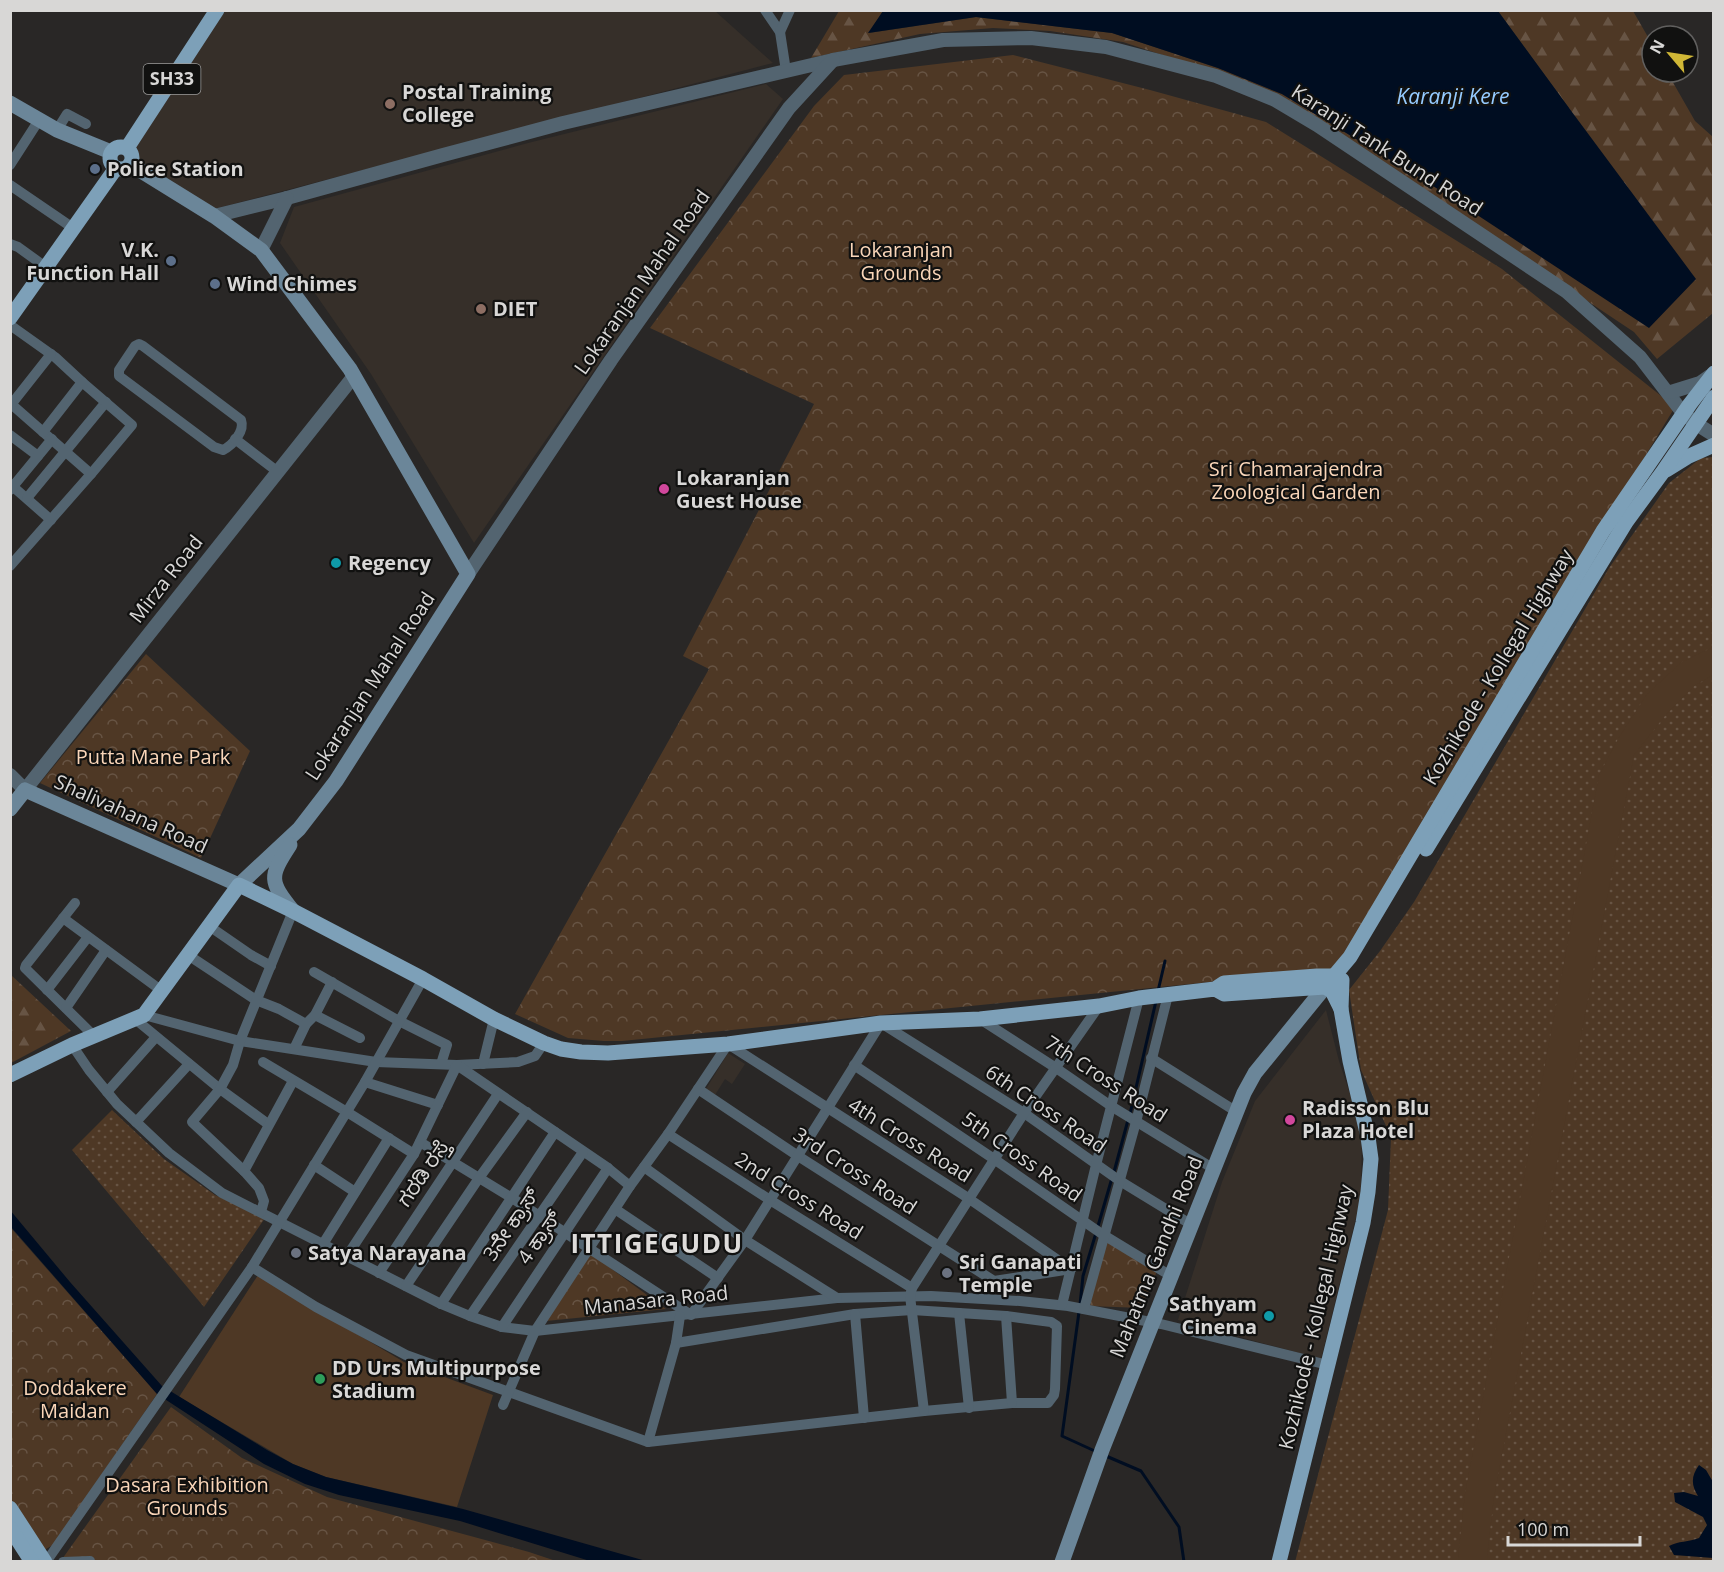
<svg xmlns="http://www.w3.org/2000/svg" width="1724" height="1572" font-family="'Open Sans','Noto Sans Kannada',sans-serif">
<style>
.built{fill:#362f29}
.grass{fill:url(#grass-dots)}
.forest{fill:url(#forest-firs)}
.park{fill:url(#park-crowns)}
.pitch{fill:#4e3825}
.water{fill:#000d21}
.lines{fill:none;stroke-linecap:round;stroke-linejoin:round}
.stream{stroke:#000d21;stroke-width:3}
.minor{stroke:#536470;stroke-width:10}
.tertiary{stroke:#536470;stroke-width:14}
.secondary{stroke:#6b8699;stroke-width:15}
.primary{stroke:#7da0b8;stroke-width:15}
.education-dot{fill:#8d6e63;stroke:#111110;stroke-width:2}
.service-dot{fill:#5c6f8a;stroke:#111110;stroke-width:2}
.hotel-dot{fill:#d1479c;stroke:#111110;stroke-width:2}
.culture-dot{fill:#0f9aa8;stroke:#111110;stroke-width:2}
.worship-dot{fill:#6b7280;stroke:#111110;stroke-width:2}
.leisure-dot{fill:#2e9e5b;stroke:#111110;stroke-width:2}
.labels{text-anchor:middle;stroke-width:4.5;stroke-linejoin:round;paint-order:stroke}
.shield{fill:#111110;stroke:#9c9c9b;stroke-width:1.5}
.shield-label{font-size:18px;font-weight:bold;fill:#d8d7d6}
.poi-label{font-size:20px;font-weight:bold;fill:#d8d7d6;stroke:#111110;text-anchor:start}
.street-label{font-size:20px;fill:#d8d7d6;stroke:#111110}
.park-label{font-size:20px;fill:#fad6b9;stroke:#111110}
.water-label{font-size:21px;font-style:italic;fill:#96cbff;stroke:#111110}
.district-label{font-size:26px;font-weight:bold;letter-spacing:1.5px;fill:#dedcda;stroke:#111110}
</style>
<defs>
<pattern id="grass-dots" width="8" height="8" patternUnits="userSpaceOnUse" patternTransform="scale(1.5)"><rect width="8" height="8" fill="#4e3825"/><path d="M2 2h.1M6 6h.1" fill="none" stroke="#675444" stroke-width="1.8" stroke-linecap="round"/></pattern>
<pattern id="forest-firs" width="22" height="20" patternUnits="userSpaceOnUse" patternTransform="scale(1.5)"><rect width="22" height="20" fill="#4e3825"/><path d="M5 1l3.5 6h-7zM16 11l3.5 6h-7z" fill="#675444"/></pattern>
<pattern id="park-crowns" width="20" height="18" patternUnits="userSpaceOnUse" patternTransform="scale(1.5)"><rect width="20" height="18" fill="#4e3825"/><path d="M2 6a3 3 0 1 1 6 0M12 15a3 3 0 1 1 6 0" fill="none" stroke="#675444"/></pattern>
</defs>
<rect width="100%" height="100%" fill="#292726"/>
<g class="built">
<path d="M224 11H715L773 63 214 209 138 162 135 145Z"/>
<path d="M766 84 783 99 474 543 371 374 280 243 294 207 528 143Z"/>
<path d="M1326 1010 1339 1061 1362 1130 1361 1197 1321 1359 1178 1320 1222 1182 1255 1101Z"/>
<path d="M728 1053 745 1064 732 1084 725 1079 715 1095 706 1089Z"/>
</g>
<g class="grass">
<path d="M1713 457V1561L1295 1562 1388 1210 1391 1137 1361 1070 1349 990 1380 951 1414 902 1609 568 1669 483 1701 458Z"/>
<path d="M112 1110 164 1159 215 1195 265 1218 204 1307 72 1150Z"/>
</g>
<g class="forest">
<path d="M839 11H883L869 33 976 17 1112 33 1218 68 1282 94 1427 182 1569 108 1498 11H1633L1652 44V72H1667L1695 121 1713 137V313L1657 359 1634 332 1283 98 1217 73 1123 42 1050 31 993 28 920 34 811 58Z"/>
<path d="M11 975 71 1031 11 1063H10Z"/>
</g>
<g class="park">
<path d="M1013 55 1150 90 1266 122 1502 269 1675 407 1451 776 1339 969 622 1041H604L568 1038 515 1014 709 669 683 656 814 404 650 328 814 106 844 75Z"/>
<path d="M146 654 250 751 201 858 40 783Z"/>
<path d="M10 1227 157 1394 53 1545 46 1549 36 1548 11 1503Z"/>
<path d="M1106 1239 1157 1271 1142 1308 1089 1306Z"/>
<path d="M590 1253 666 1309 546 1321Z"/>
<path d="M171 1407 242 1458 327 1497 529 1552 556 1561 60 1562Z"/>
</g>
<g class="pitch">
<path d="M1713 647V675L1694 686 1664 717 1634 755 1494 1497 1487 1557 1488 1561H1459L1458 1557 1465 1494 1599 775 1618 739 1647 694 1682 662Z"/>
<path d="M258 1275 404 1362 493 1395 457 1507 326 1477 293 1464 179 1397Z"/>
</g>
<g class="water">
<path d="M883 11H1498L1569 108 1696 279 1649 328 1427 182 1282 94 1218 68 1112 33 976 17 868 33Z"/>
<path d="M10 1210 70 1282 162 1386 267 1450 293 1464 326 1477 463 1509 646 1561H590L460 1521 339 1495 305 1484 264 1464 157 1394 11 1227Z"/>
<path d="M1699 1465 1706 1470 1713 1482V1558L1674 1555 1669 1546C1678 1541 1689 1542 1699 1538L1707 1525 1703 1517 1675 1502 1674 1493 1684 1492 1698 1496C1691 1485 1691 1476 1699 1465Z"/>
</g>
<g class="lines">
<g class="stream">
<path d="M1158 991 1165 961"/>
<path d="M1130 1114 1156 1001"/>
<path d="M1114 1172 1128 1120"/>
<path d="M1098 1226 1112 1178"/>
<path d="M1080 1305 1083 1276 1096 1233"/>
<path d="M1079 1312 1062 1436 1097 1452"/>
<path d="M1106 1456 1141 1471 1179 1527 1184 1562"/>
</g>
<g class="minor">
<path d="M765 10 780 32 786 71"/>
<path d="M780 32 790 10"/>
<path d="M57 130 67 114 86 124"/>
<path d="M10 165 39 120"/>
<path d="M10 185 73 228"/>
<path d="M10 244 18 247 47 268"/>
<path d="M10 325 55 357 82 382"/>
<path d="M139 344 143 346 241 420C245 431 233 445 223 450L214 447 119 376V370L135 346Z"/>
<path d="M10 403 91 474"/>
<path d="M10 406 51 354"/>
<path d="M10 435 38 456"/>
<path d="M235 439 278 472"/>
<path d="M10 484 51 520"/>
<path d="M10 490 52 439"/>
<path d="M27 498 106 402"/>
<path d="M10 566 91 474 132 425 82 382 43 432"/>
<path d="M75 903 26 965 25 968 94 1036"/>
<path d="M63 918 162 991"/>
<path d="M209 926 251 955 271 966"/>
<path d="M188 955 256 1000 279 1009 306 1024"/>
<path d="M314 972 399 1021 447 1045 441 1064"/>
<path d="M47 990 88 937"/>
<path d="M66 1008 106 950"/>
<path d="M144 1015 240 1041 376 1062 457 1065 518 1062 535 1056 544 1043"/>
<path d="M315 1015 360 1038"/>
<path d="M135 1019 220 1089 268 1124"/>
<path d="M980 1019 1056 1068 1111 1106 1214 1169"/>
<path d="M72 1045 89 1070 117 1104 169 1153 222 1193 441 1304 470 1316 502 1327 535 1331 837 1298 931 1296 1020 1301 1068 1306 1161 1324 1328 1365"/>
<path d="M294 1049 306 1024 315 1015 332 982"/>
<path d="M1151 1058 1237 1112"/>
<path d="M263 1062 347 1112 414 1154"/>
<path d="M483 1064 494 1019"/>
<path d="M854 1065 994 1159 1102 1234 1171 1276"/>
<path d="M365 1082 438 1105"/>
<path d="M698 1089 798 1156 994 1281 1071 1269"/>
<path d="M107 1092 156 1037"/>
<path d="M136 1122 189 1064"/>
<path d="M668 1134 770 1200 912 1288"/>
<path d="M420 1142 512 1198 691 1315 745 1240 881 1023 1024 1113 1120 1181 1192 1225"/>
<path d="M314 1165 355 1192"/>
<path d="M644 1167 745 1240 837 1298"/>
<path d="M244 1171 293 1081"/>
<path d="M615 1209 718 1278"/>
<path d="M261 1212 264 1201 259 1188 244 1171 192 1122 220 1089 233 1065 240 1041 293 911"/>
<path d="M323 1244 389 1138"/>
<path d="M347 1256 414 1154 457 1065 608 1168 630 1186"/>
<path d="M252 1267 316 1307 406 1355 648 1442 924 1411 1012 1403H1048L1054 1395 1055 1389 1057 1326 1051 1322 1006 1316 912 1310 855 1314 676 1343"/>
<path d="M379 1273 498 1094"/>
<path d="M406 1286 479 1178 527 1112"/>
<path d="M441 1304 555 1132"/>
<path d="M1062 1305 1096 1165 1139 998"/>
<path d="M1084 1309 1136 1122 1168 995"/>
<path d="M959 1313 969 1408"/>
<path d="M855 1314 864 1418"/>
<path d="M470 1316 583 1152"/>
<path d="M1006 1316 1012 1403"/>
<path d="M502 1327 608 1168"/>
<path d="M503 1405 535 1331 630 1186 668 1134 728 1044 965 1196 1071 1269"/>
<path d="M924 1411 910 1296 912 1288 1024 1113 1099 1006"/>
<path d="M648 1442 676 1343 680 1316"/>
<path d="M46 1562 252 1267 365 1082 423 979"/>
<path d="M63 1562 90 1561"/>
</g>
<g class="tertiary">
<path d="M214 216 287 198 443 155 563 123 833 60 943 40 1031 38 1106 47 1216 76 1275 100 1317 125 1567 292 1640 357 1683 413 1695 423 1714 435"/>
<path d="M261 250 287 198"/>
<path d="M1671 392 1700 383 1710 376"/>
<path d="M468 574 611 360 789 108 833 60"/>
<path d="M10 775 25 790 354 376"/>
</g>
<g class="secondary">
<path d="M10 103 57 130 111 152"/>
<path d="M10 809 25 790 239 885 299 829 336 781 468 574 350 369 261 250 214 216 130 164"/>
<path d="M290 845C269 877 269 881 293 911"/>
<path d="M1062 1562 1102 1450 1244 1093 1255 1073 1325 987"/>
</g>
<g class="primary">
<circle cx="121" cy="158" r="11"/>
<path d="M127 148 217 10"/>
<path d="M10 318 116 168"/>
<path d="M1666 470 1687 457 1714 445"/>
<path d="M1426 849 1626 522 1662 473 1714 397"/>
<path d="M1329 982 1350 957 1603 531 1690 404 1714 373"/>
<path d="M10 1075 72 1045 144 1015 239 885 293 911 423 979 494 1019 544 1043 561 1049 581 1052 608 1053 728 1044 881 1023 980 1019 1099 1006 1139 998 1215 989 1224 983 1317 976H1335L1342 980 1341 1009 1332 991 1325 987 1224 994 1215 989"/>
<path d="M10 1508 45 1562"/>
<path d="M10 1528 32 1562"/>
<path d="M1279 1562 1363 1223 1368 1192 1371 1159 1368 1137 1350 1061 1341 1009"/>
</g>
</g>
<g class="education-dot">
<circle cx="390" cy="104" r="6"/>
<circle cx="481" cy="309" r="6"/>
</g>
<g class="service-dot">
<circle cx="95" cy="169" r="6"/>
<circle cx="171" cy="261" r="6"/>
<circle cx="215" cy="284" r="6"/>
</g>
<g class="hotel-dot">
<circle cx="664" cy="489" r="6"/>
<circle cx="1290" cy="1120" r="6"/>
</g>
<g class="culture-dot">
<circle cx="336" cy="563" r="6"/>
<circle cx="1269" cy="1316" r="6"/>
</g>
<g class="worship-dot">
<circle cx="296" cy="1253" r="6"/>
<circle cx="947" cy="1273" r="6"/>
</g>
<circle class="leisure-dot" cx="320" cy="1379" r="6"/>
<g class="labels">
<rect class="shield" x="143.5" y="64" width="57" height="30" rx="4.5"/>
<g class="shield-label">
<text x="172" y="85">SH33</text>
</g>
<g class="poi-label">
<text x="402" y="99">Postal Training<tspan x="402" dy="23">College</tspan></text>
<text x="107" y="176">Police Station</text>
<text x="159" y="257" text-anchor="end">V.K.<tspan x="159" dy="23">Function Hall</tspan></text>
<text x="227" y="291">Wind Chimes</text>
<text x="493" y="316">DIET</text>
<text x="676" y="485">Lokaranjan<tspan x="676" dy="23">Guest House</tspan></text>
<text x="348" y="570">Regency</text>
<text x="1302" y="1115">Radisson Blu<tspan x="1302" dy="23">Plaza Hotel</tspan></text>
<text x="308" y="1260">Satya Narayana</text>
<text x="959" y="1269">Sri Ganapati<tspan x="959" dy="23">Temple</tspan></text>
<text x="1257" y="1311" text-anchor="end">Sathyam<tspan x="1257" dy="23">Cinema</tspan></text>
<text x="332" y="1375">DD Urs Multipurpose<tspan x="332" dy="23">Stadium</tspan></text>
</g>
<g class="street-label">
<text transform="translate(1387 150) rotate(33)" y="7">Karanji Tank Bund Road</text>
<text transform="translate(642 282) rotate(-55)" y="7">Lokaranjan Mahal Road</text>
<text transform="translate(166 579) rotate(-52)" y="7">Mirza Road</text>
<text transform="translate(1498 667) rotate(-59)" y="7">Kozhikode - Kollegal Highway</text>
<text transform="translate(370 686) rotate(-57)" y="7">Lokaranjan Mahal Road</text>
<text transform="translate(131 814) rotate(24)" y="7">Shalivahana Road</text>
<text transform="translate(1106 1079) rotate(33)" y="7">7th Cross Road</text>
<text transform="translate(1046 1109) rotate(34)" y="7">6th Cross Road</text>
<text transform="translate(910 1140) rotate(32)" y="7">4th Cross Road</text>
<text transform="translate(1022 1157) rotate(35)" y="7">5th Cross Road</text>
<text transform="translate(855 1171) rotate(33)" y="7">3rd Cross Road</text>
<text transform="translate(423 1173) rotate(-56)" y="7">ಗರಡಿ ರಸ್ತೆ</text>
<text transform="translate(799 1196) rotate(32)" y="7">2nd Cross Road</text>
<text transform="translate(511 1224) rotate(-56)" y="7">3ನೆೇ ಕ್ರಾಸ್</text>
<text transform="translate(539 1237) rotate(-56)" y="7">4 ಕ್ರಾಸ್</text>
<text transform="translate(1156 1257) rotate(-68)" y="7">Mahatma Gandhi Road</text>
<text transform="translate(656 1300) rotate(-6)" y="7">Manasara Road</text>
<text transform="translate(1316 1317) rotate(-77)" y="7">Kozhikode - Kollegal Highway</text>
</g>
<g class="park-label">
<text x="901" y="257">Lokaranjan<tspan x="901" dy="23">Grounds</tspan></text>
<text x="1296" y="476">Sri Chamarajendra<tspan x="1296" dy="23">Zoological Garden</tspan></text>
<text x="153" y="764">Putta Mane Park</text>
<text x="75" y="1395">Doddakere<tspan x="75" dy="23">Maidan</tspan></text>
<text x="187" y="1492">Dasara Exhibition<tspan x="187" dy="23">Grounds</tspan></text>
</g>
<g class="water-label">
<text x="1453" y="104">Karanji Kere</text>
</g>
<g class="district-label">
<text x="657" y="1253">ITTIGEGUDU</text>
</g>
</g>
<rect width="1724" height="1572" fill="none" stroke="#d8d7d6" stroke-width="24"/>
<g transform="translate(1670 54) rotate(299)"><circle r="28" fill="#111110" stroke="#61605f" stroke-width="1.5"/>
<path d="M0-4.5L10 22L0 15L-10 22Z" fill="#d0b736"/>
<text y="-9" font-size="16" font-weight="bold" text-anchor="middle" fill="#d8d7d6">N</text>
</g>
<path d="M1508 1536v9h132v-9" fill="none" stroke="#d8d7d6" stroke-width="3"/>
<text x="1517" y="1536" font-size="18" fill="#d8d7d6" stroke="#111110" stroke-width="4.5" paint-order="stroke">100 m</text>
</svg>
